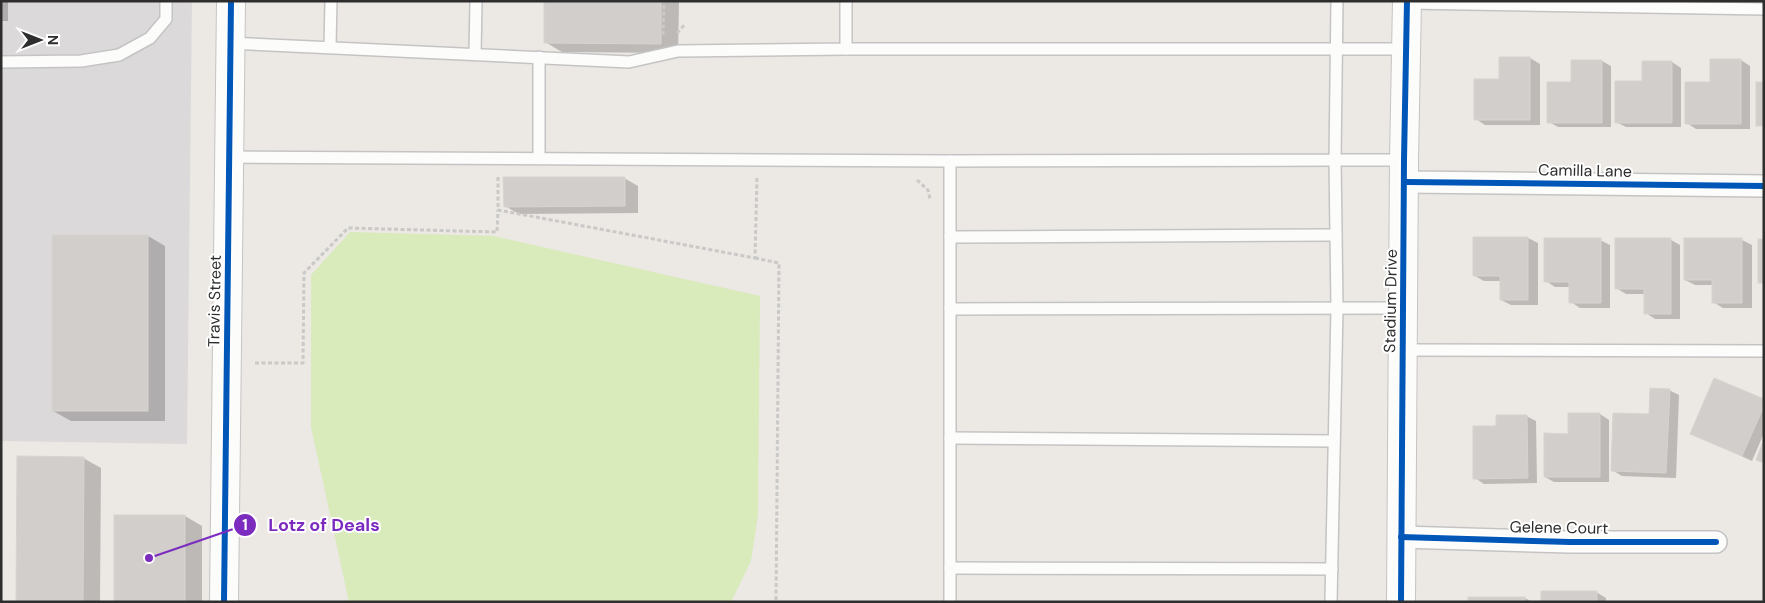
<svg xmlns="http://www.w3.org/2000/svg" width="1765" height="603" font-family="'DM Sans',sans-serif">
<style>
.industrial{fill:#dcd9db}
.pitch{fill:#d9eabb}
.shadow{fill:#0003}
.building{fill:#d1cecb;stroke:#d7d4d0}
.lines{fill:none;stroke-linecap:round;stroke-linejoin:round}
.service-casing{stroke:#c5c4c5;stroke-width:14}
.minor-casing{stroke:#c5c4c5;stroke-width:24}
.tertiary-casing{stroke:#c5c4c5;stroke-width:30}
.path{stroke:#c9c9c8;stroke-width:3;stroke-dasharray:4 2.5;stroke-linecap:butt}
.service{stroke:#fcfcfb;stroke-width:11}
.minor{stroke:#fcfcfb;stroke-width:21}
.tertiary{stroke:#fcfcfb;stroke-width:28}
.cycleway-casing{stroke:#fff;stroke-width:9}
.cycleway{stroke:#0057b8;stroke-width:6}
.labels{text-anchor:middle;stroke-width:4;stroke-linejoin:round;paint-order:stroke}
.street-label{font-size:16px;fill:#2e2e2e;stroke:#fff}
.leader{fill:none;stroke:#7b2cbf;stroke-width:2}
.callout-dot{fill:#7b2cbf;stroke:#fff;stroke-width:2}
.mark-label{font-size:15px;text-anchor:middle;font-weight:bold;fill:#fff}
.callout-label{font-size:18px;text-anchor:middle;font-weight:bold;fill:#7b2cbf;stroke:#fff;stroke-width:4;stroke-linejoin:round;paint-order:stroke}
</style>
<rect width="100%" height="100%" fill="#ece8e4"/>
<path class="industrial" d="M1 1H192L187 444 1 441Z"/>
<path class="pitch" d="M350 232 493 236 760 296 758 515 751 561 731 602H349L311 427V275Z"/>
<g class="shadow">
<rect x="1" y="1" width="7" height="20"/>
<path d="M545 1H679L678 53 562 52 545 42Z"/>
<path d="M1500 58H1530L1540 64V125H1485L1476 119 1500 80Z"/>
<path d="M1741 60 1750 66V129H1696L1687 123 1711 83Z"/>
<path d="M1602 61 1611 66V127H1558L1549 122 1573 83Z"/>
<path d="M1672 62 1681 68V127H1626L1616 122 1644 82Z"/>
<path d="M624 178 638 186V213L519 214 505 206Z"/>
<path d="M148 236 165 246V421H71L53 411Z"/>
<path d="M1475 238H1528L1538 243V305H1511L1501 300V281H1484L1475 276Z"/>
<path d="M1600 240 1610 245V308H1580L1571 302V287H1555L1546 281Z"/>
<path d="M1671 240 1680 245V319H1655L1646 313V294H1626L1616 288Z"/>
<path d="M1685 240H1742L1752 245V308H1723L1713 302V285H1695L1685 280Z"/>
<path d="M1669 390 1679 395 1676 478 1622 476 1612 470Z"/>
<path d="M1764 401V433L1752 461 1692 433Z"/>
<path d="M1600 414 1609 420V482H1554L1545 477 1569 435Z"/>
<path d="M1526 416 1536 421 1537 483 1484 484 1475 478 1497 427Z"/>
<path d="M83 458 101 468 100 602H17Z"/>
<path d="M185 516 202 526V602H115Z"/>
<path d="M1596 592 1606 598V602H1542Z"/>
<path d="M1470 598H1525L1532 602H1470Z"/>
</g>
<g class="building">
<path d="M544 1H661V44L544 43Z"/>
<path d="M1499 57H1530V120H1474V79H1499Z"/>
<path d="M1710 59H1741V124H1685V82H1710Z"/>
<path d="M1571 60H1602V123H1547V82H1571Z"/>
<path d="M1642 61H1672V123H1615V81H1642Z"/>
<rect x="1756" y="82" width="8" height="44"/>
<path d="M503 177H625V206L504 207Z"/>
<rect x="52" y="235" width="96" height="176"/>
<path d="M1473 237H1528V300H1500V276H1473Z"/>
<path d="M1544 238H1601V303H1569V282H1544Z"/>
<path d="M1615 238H1671V314H1644V289H1615Z"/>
<path d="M1684 238H1742V303H1712V280H1684Z"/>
<rect x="1758" y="239" width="6" height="44"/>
<path d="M1714 378 1764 399V406L1742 456 1690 434Z"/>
<path d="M1650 388 1670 389 1666 473 1611 471 1613 413 1649 414Z"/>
<path d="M1568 413H1600V477H1544V433L1568 434Z"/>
<path d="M1496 415H1527L1528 478 1473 479V426H1496Z"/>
<path d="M1764 439V463L1756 460Z"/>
<path d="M17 456 84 457 83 602H16Z"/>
<rect x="114" y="515" width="71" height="87"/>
<rect x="1541" y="591" width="56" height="11"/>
<rect x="1468" y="597" width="57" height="5"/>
</g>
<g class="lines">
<g class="service-casing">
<g id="service">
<path d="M1407 3 1764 9"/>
<path d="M230 43 629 62 678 51 846 49V1"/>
<path d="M330 46 331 1"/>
<path d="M846 49H1406"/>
<path d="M475 54 476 1"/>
<path d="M1 62 81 61 119 55 150 38 166 19V1"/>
<path d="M229 157 950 161"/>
<path d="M539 158V57"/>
<path d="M950 237 1336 235"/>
<path d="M950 309 1403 308"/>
<path d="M1403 350 1764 351"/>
<path d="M950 438 1334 441"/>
<path d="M950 568 1332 569"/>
<path d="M950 602V161L1335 160 1337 1"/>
<path d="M1331 602 1337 308 1335 160H1404"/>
</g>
</g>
<g class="minor-casing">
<g id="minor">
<path d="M1405 182 1764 186"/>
<path d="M1401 537 1570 542H1716"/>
</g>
</g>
<g class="tertiary-casing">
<g id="tertiary">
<path d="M224 602 231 1"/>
<path d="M1401 602 1404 160 1407 1"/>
</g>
</g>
<g class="path">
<path d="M677 33 685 24"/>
<path d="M663 35 664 1"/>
<path d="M498 177V210L755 258 757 177"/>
<path d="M917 180 928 190 930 199"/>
<path d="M755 258 779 263 776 602"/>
<path d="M255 363H303L304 273 348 228 497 232 498 210"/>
</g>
<use href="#service" class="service"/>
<use href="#minor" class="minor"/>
<use href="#tertiary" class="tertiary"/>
<g class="cycleway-casing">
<g id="cycleway">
<path d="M1405 182 1764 186"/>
<path d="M1401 537 1570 542H1716"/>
<path d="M224 602 231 1"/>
<path d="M1401 602 1404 160 1407 1"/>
</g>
</g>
<use href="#cycleway" class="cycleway"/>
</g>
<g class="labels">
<g class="street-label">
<text transform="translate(1585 170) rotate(1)" y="6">Camilla Lane</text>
<text transform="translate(214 301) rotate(-89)" y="6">Travis Street</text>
<text transform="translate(1390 301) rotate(-89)" y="6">Stadium Drive</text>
<text transform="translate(1559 527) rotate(1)" y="6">Gelene Court</text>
</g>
</g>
<path class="leader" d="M149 558L245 525"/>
<g class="callout-dot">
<circle cx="149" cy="558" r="5"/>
<circle cx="245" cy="525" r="12"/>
</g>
<g class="mark-label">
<text x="245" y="530">1</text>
</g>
<g class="callout-label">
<text x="324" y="531">Lotz of Deals</text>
</g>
<rect width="1765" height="603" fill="none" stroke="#2e2e2e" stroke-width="5"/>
<g transform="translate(40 40) rotate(90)" stroke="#ffffff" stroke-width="4" paint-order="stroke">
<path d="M0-4L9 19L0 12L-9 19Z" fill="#2e2e2e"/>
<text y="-8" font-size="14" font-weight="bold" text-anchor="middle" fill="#2e2e2e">N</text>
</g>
</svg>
